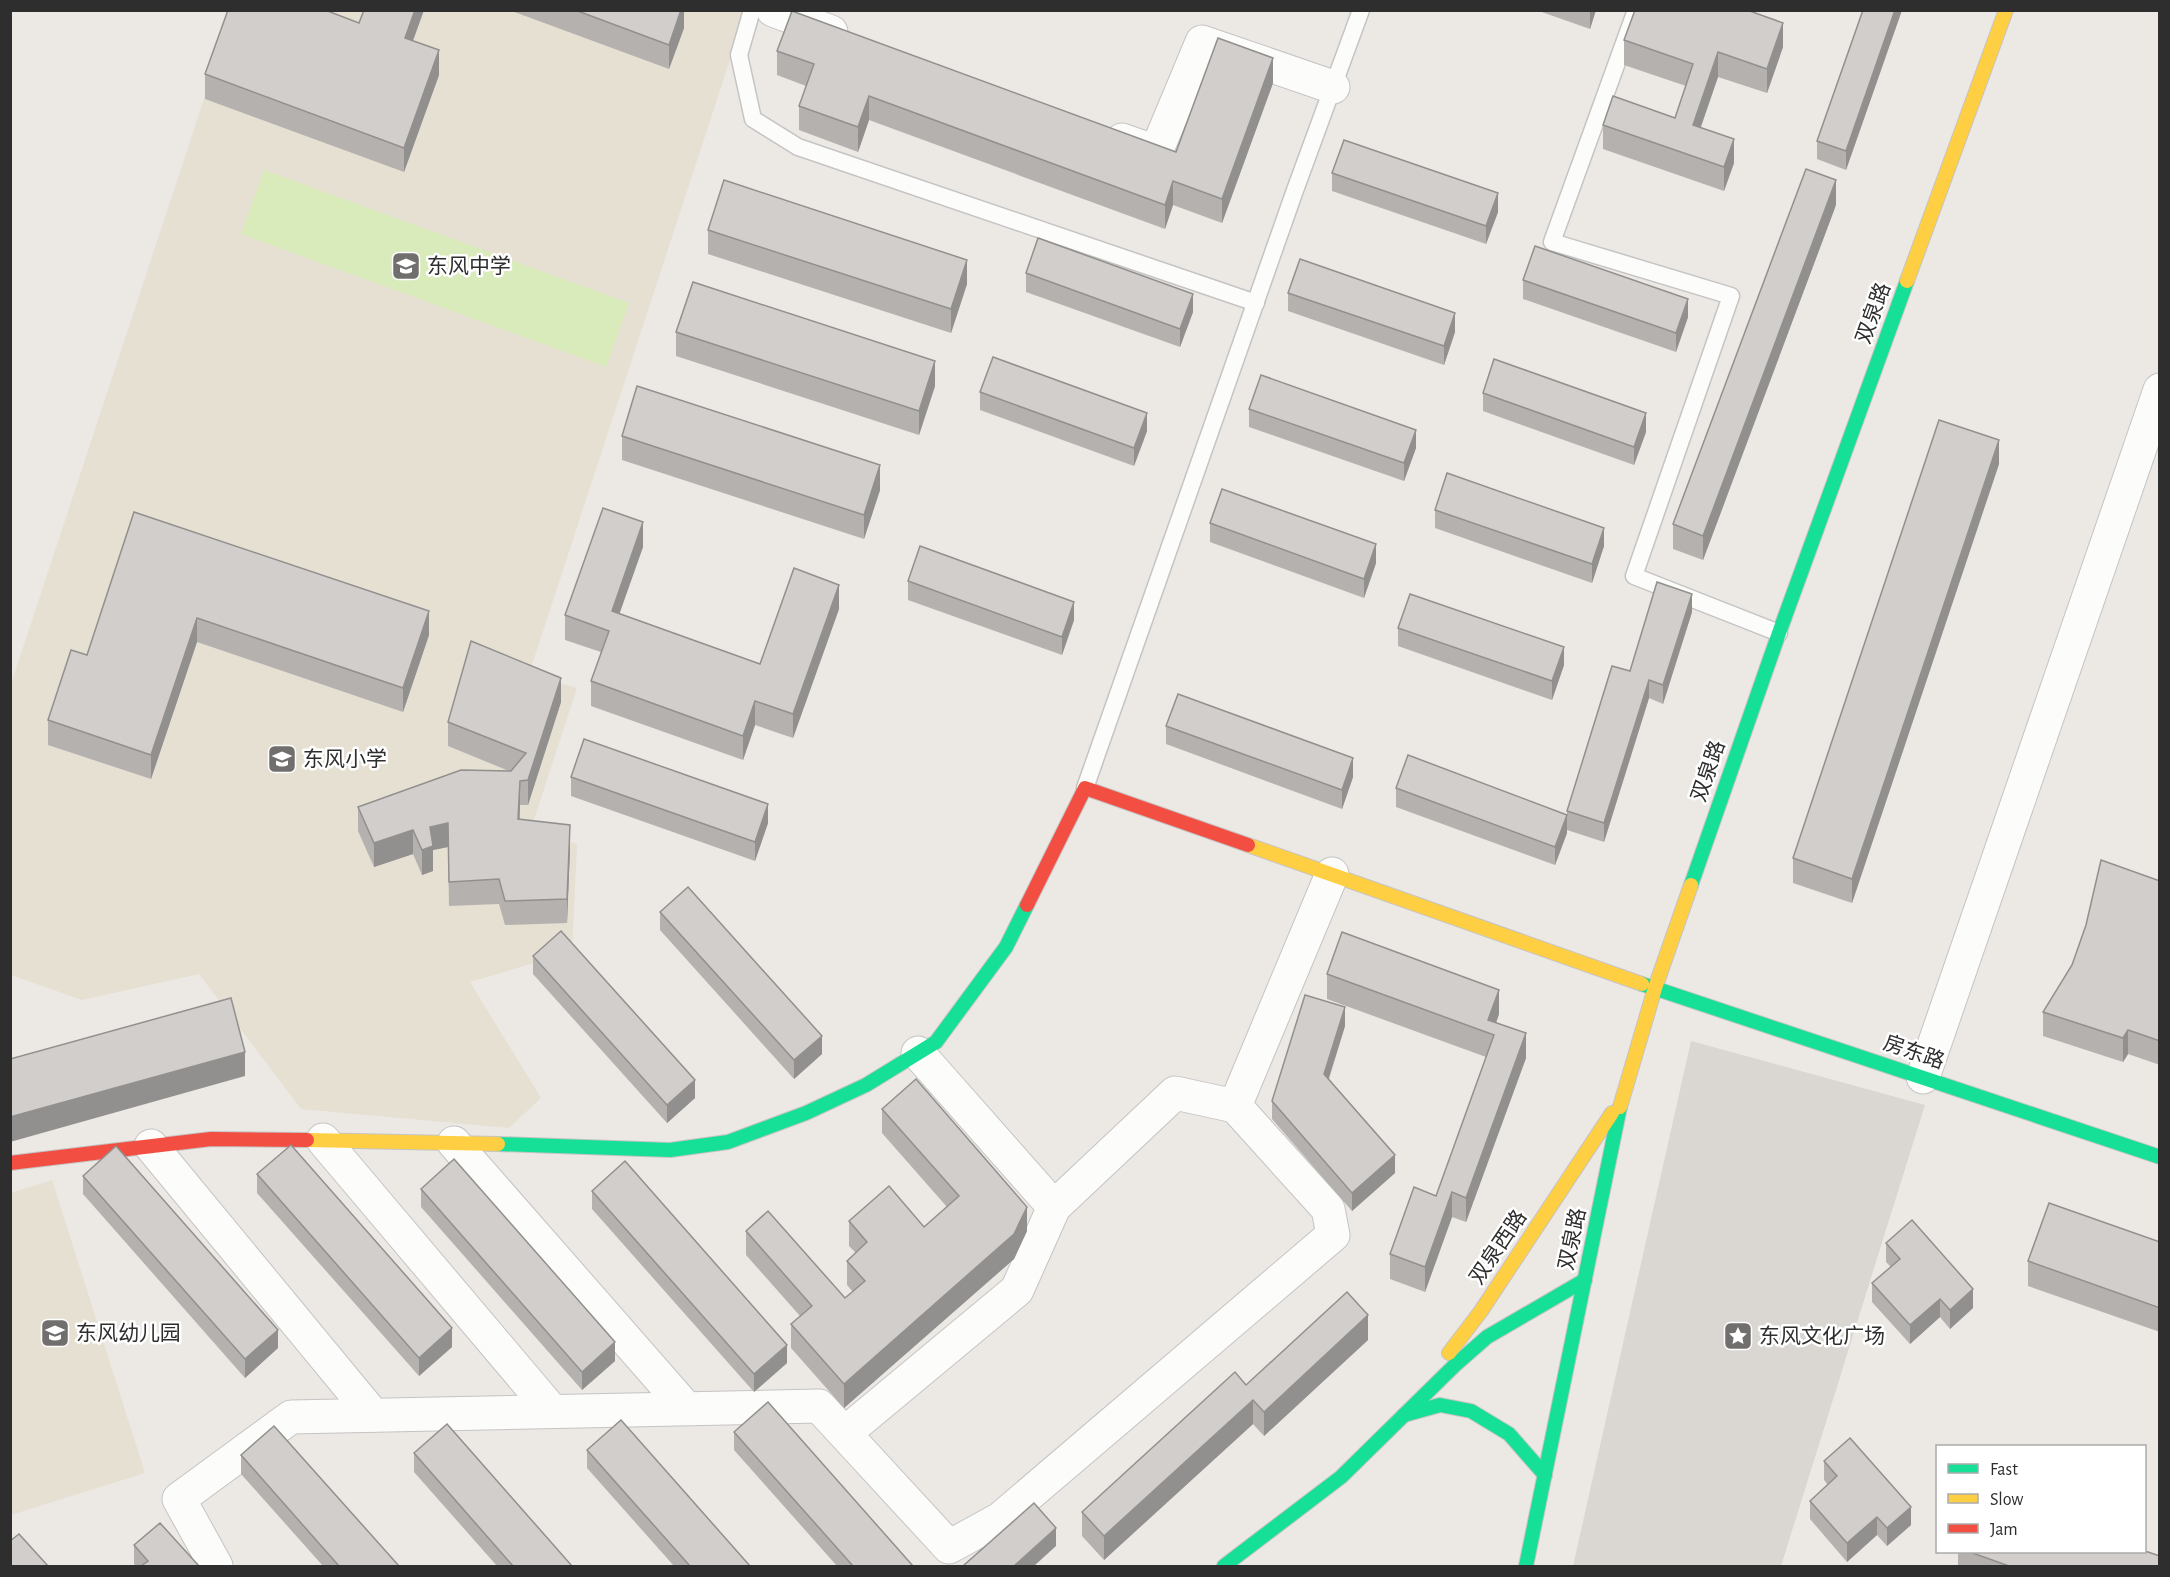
<svg xmlns="http://www.w3.org/2000/svg" width="2170" height="1577" font-family="'Alegreya Sans','Noto Sans SC',sans-serif">
<style>
.education{fill:#e6e0d3}
.pitch{fill:#d9eabb}
.plaza{fill:#dad6d2}
.lines{fill:none;stroke-linecap:round;stroke-linejoin:round}
.lane-casing{stroke:#c5c4c5;stroke-width:19}
.street-casing{stroke:#c5c4c5;stroke-width:35}
.fast-casing{stroke:#c5c4c5;stroke-width:16}
.slow-casing{stroke:#c5c4c5;stroke-width:16}
.jam-casing{stroke:#c5c4c5;stroke-width:16}
.lane{stroke:#fcfcfb;stroke-width:16}
.street{stroke:#fcfcfb;stroke-width:33}
.fast{stroke:#16e098;stroke-width:14}
.slow{stroke:#ffcf43;stroke-width:14}
.jam{stroke:#f24e42;stroke-width:14}
.wall{fill:#b4b1af}
.shaded-wall{fill:#92908e}
.building{fill:#d1cecb;stroke:#92908e;stroke-width:1.5}
.labels{text-anchor:middle;stroke-width:5;stroke-linejoin:round;paint-order:stroke}
.poi-label{font-size:21px;fill:#2e2e2e;stroke:#fff;text-anchor:start}
.street-label{font-size:21px;fill:#2e2e2e;stroke:#fff}
</style>
<rect width="100%" height="100%" fill="#ece8e4"/>
<g class="education">
<path d="M233 11H746L529 674 577 688 531 829 577 844 572 952 470 982 541 1098 509 1128 301 1109 199 974 82 1000 11 975V684Z"/>
<path d="M52 1180 145 1473 11 1515V1193Z"/>
</g>
<path class="pitch" d="M264 170 629 303 606 367 241 234Z"/>
<path class="plaza" d="M1691 1041 1925 1105 1781 1566H1573Z"/>
<g class="lines">
<g class="lane-casing">
<g id="lane">
<path d="M752 10 739 55 753 119 798 147 1256 303"/>
<path d="M1636 10 1552 242 1731 296 1634 576 1779 633"/>
<path d="M1085 788 1294 193 1361 10"/>
</g>
</g>
<g class="street-casing">
<g id="street">
<path d="M773 10 831 32"/>
<path d="M1122 140 1156 152 1202 42 1333 87"/>
<path d="M918 1053 1054 1207 1175 1093 1235 1106"/>
<path d="M1923 1077 2160 390"/>
<path d="M323 1140 552 1411"/>
<path d="M454 1143 686 1408"/>
<path d="M151 1146 373 1415"/>
<path d="M845 1433 1017 1290 1054 1207"/>
<path d="M216 1566 179 1499 291 1417 819 1406 949 1547 1000 1519 1333 1235 1328 1209 1235 1106 1332 874"/>
</g>
</g>
<g class="fast-casing">
<g id="fast">
<path d="M1691 885 1779 633 1907 281"/>
<path d="M1642 984 2160 1157"/>
<path d="M498 1144 670 1150 728 1142 806 1113 866 1085 936 1042 1006 947 1027 905"/>
<path d="M1404 1415 1440 1405 1471 1411 1509 1434 1545 1475"/>
<path d="M1224 1566 1341 1477 1455 1365 1487 1337 1585 1280"/>
<path d="M1526 1566 1620 1107"/>
</g>
</g>
<g class="slow-casing">
<g id="slow">
<path d="M1907 281 2006 10"/>
<path d="M1248 845 1642 984"/>
<path d="M1620 1107 1655 988 1691 885"/>
<path d="M307 1140 498 1144"/>
<path d="M1449 1353 1481 1311 1612 1113"/>
</g>
</g>
<g class="jam-casing">
<g id="jam">
<path d="M1027 905 1085 788 1248 845"/>
<path d="M10 1163 211 1139 307 1140"/>
</g>
</g>
<use href="#lane" class="lane"/>
<use href="#street" class="street"/>
<use href="#fast" class="fast"/>
<use href="#slow" class="slow"/>
<use href="#jam" class="jam"/>
</g>
<g class="wall">
<path d="M424 10 413 41 439 75 404 172 205 99V74Z"/>
<path d="M509 10H684V28L669 69Z"/>
<path d="M1536 10H1596L1590 29Z"/>
<path d="M1863 10H1902L1846 170 1817 159V141Z"/>
<path d="M1624 40 1783 47 1767 93 1718 77 1701 127 1734 163 1724 191 1603 149V125L1675 118 1686 86 1624 65Z"/>
<path d="M777 51 1176 152 1273 83 1222 223 1173 205 1165 229 869 120 858 152 799 130V106L806 86 777 75Z"/>
<path d="M1332 173 1498 212 1486 244 1332 191Z"/>
<path d="M1836 205 1703 560 1673 549V524Z"/>
<path d="M708 230 967 284 951 333 708 254Z"/>
<path d="M1026 273 1193 312 1180 347 1026 292Z"/>
<path d="M1523 280 1688 317 1676 352 1523 299Z"/>
<path d="M1288 293 1455 332 1444 365 1288 311Z"/>
<path d="M676 332 935 386 919 435 676 356Z"/>
<path d="M980 392 1147 431 1134 466 980 410Z"/>
<path d="M1483 393 1646 432 1634 465 1483 411Z"/>
<path d="M1249 409 1416 448 1404 481 1249 427Z"/>
<path d="M622 436 880 490 864 539 622 460Z"/>
<path d="M1999 464 1852 903 1793 883V858Z"/>
<path d="M1435 510 1604 546 1592 583 1435 528Z"/>
<path d="M134 512 429 635 403 712 197 642 151 779 48 745V720L87 655Z"/>
<path d="M1210 523 1376 563 1364 598 1210 542Z"/>
<path d="M643 547 619 613 760 664 839 609 793 738 755 725 743 760 591 706V681L601 652 565 640V615Z"/>
<path d="M908 581 1074 620 1062 655 908 600Z"/>
<path d="M1692 612 1663 704 1649 698 1604 842 1567 830V833L1555 865 1396 807V788L1567 815V811L1630 671Z"/>
<path d="M1398 628 1564 665 1552 700 1398 646Z"/>
<path d="M561 702 528 805H520V819L570 849 567 923 505 925 499 904 449 906 448 847 433 850V871L422 875 413 854 374 867 358 831V807L509 771 448 746V722Z"/>
<path d="M1166 726 1353 777 1342 809 1166 744Z"/>
<path d="M571 777 768 823 755 861 571 796Z"/>
<path d="M2160 881V1065L2128 1054 2123 1062 2043 1036V1012Z"/>
<path d="M660 912 822 1054 794 1079 660 930Z"/>
<path d="M533 956 695 1098 667 1123 533 974Z"/>
<path d="M1327 974 1499 1014 1496 1023 1526 1058 1466 1222 1452 1217 1425 1292 1390 1279V1254L1436 1196 1486 1057 1327 999Z"/>
<path d="M1345 1026 1329 1079 1395 1173 1352 1211 1272 1119V1101Z"/>
<path d="M882 1109 1027 1231 1014 1259 844 1408 791 1348V1324L800 1316 746 1255V1231L845 1298 853 1292 847 1285V1261L856 1253 849 1246V1221L924 1227 947 1207 882 1133Z"/>
<path d="M257 1174 452 1347 419 1376 257 1193Z"/>
<path d="M83 1176 278 1348 245 1378 83 1194Z"/>
<path d="M421 1189 615 1361 582 1390 421 1207Z"/>
<path d="M592 1191 787 1363 754 1392 592 1209Z"/>
<path d="M2160 1242V1332L2028 1286V1261Z"/>
<path d="M1886 1243 1973 1308 1950 1329 1940 1317 1910 1344 1872 1302V1283L1891 1267 1886 1262Z"/>
<path d="M1368 1340 1264 1436 1253 1424 1104 1560 1082 1536V1512L1246 1385Z"/>
<path d="M734 1432 913 1566H837L734 1450Z"/>
<path d="M587 1450 750 1566H674L587 1468Z"/>
<path d="M414 1453 572 1566H497L414 1472Z"/>
<path d="M241 1455 399 1566H323L241 1474Z"/>
<path d="M1824 1461 1911 1525 1887 1546 1877 1535 1847 1562 1810 1519V1501L1828 1485 1824 1480Z"/>
<path d="M134 1545 199 1566H136L134 1564Z"/>
<path d="M1958 1551H2145L2160 1566H1958Z"/>
</g>
<g class="shaded-wall">
<path d="M415 10H424L405 62V38Z"/>
<path d="M681 10H684V28L669 69V45Z"/>
<path d="M1596 10 1590 29V11Z"/>
<path d="M1895 10H1902L1846 170V151Z"/>
<path d="M1783 23V47L1767 93V69Z"/>
<path d="M439 50V75L404 172V148Z"/>
<path d="M1718 52V77L1693 149V125Z"/>
<path d="M1273 58V83L1222 223V199Z"/>
<path d="M869 96V120L858 152V127Z"/>
<path d="M1734 139V163L1724 191V167Z"/>
<path d="M1836 180V205L1703 560V536Z"/>
<path d="M1173 181V205L1165 229V205Z"/>
<path d="M1498 193V212L1486 244V226Z"/>
<path d="M967 260V284L951 333V309Z"/>
<path d="M1193 294V312L1180 347V329Z"/>
<path d="M1688 299V317L1676 352V333Z"/>
<path d="M1455 313V332L1444 365V346Z"/>
<path d="M935 361V386L919 435V411Z"/>
<path d="M1147 413V431L1134 466V448Z"/>
<path d="M1646 413V432L1634 465V447Z"/>
<path d="M1416 430V448L1404 481V463Z"/>
<path d="M1999 440V464L1852 903V879Z"/>
<path d="M880 465V490L864 539V515Z"/>
<path d="M643 522V547L612 635V611Z"/>
<path d="M1604 528V546L1592 583V564Z"/>
<path d="M1376 544V563L1364 598V579Z"/>
<path d="M839 585V609L793 738V714Z"/>
<path d="M1692 594V612L1663 704V685Z"/>
<path d="M1074 602V620L1062 655V637Z"/>
<path d="M429 611V635L403 712V688Z"/>
<path d="M197 618V642L151 779V755Z"/>
<path d="M1564 647V665L1552 700V681Z"/>
<path d="M561 678V702L528 805V780Z"/>
<path d="M1649 680V698L1604 842V823Z"/>
<path d="M755 701V725L743 760V736Z"/>
<path d="M1353 758V777L1342 809V790Z"/>
<path d="M520 781V805L518 843V819Z"/>
<path d="M768 804V823L755 861V842Z"/>
<path d="M1567 815V833L1555 865V847Z"/>
<path d="M448 823V847L433 850V871L422 875V850L430 827Z"/>
<path d="M570 825V849L567 923V899Z"/>
<path d="M413 830V854L374 867V843Z"/>
<path d="M1499 990V1014L1492 1034 1488 1020Z"/>
<path d="M1345 1007V1026L1324 1093V1074Z"/>
<path d="M2128 1030V1054L2123 1062V1038Z"/>
<path d="M1526 1033V1058L1466 1222V1198Z"/>
<path d="M822 1036V1054L794 1079V1060Z"/>
<path d="M245 1052V1076L10 1142V1117Z"/>
<path d="M695 1080V1098L667 1123V1105Z"/>
<path d="M1395 1155V1173L1352 1211V1193Z"/>
<path d="M1452 1192V1217L1425 1292V1267Z"/>
<path d="M1027 1207V1231L1014 1259 844 1408V1384Z"/>
<path d="M1973 1289V1308L1950 1329V1310Z"/>
<path d="M1940 1299V1317L1910 1344V1325Z"/>
<path d="M1368 1315V1340L1264 1436V1412Z"/>
<path d="M452 1328V1347L419 1376V1358Z"/>
<path d="M278 1330V1348L245 1378V1359Z"/>
<path d="M615 1342V1361L582 1390V1372Z"/>
<path d="M787 1345V1363L754 1392V1374Z"/>
<path d="M1253 1400V1424L1104 1560V1536Z"/>
<path d="M1911 1507V1525L1887 1546V1528Z"/>
<path d="M1877 1517V1535L1847 1562V1543Z"/>
<path d="M1056 1528V1546L1034 1566H1014Z"/>
</g>
<g class="building">
<path d="M228 10H325L359 23 364 10H415L405 38 439 50 404 148 205 74Z"/>
<path d="M575 10H681L669 45Z"/>
<path d="M1635 10H1747L1783 23 1767 69 1718 52 1693 125 1734 139 1724 167 1603 125 1613 96 1675 118 1693 64 1624 40Z"/>
<path d="M1863 10H1895L1846 151 1817 141Z"/>
<path d="M792 11 1176 152 1218 38 1273 58 1222 199 1173 181 1165 205 869 96 858 127 799 106 814 64 777 51Z"/>
<path d="M1344 140 1498 193 1486 226 1332 173Z"/>
<path d="M1806 169 1836 180 1703 536 1673 524Z"/>
<path d="M724 180 967 260 951 309 708 230Z"/>
<path d="M1038 238 1193 294 1180 329 1026 273Z"/>
<path d="M1535 246 1688 299 1676 333 1523 280Z"/>
<path d="M1300 259 1455 313 1444 346 1288 293Z"/>
<path d="M693 282 935 361 919 411 676 332Z"/>
<path d="M993 357 1147 413 1134 448 980 392Z"/>
<path d="M1494 359 1646 413 1634 447 1483 393Z"/>
<path d="M1261 375 1416 430 1404 463 1249 409Z"/>
<path d="M637 386 880 465 864 515 622 436Z"/>
<path d="M1939 420 1999 440 1852 879 1793 858Z"/>
<path d="M1447 473 1604 528 1592 564 1435 510Z"/>
<path d="M1222 489 1376 544 1364 579 1210 523Z"/>
<path d="M603 508 643 522 612 611 760 664 794 568 839 585 793 714 755 701 743 736 591 681 609 631 565 615Z"/>
<path d="M134 512 429 611 403 688 197 618 151 755 48 720 71 650 87 655Z"/>
<path d="M920 546 1074 602 1062 637 908 581Z"/>
<path d="M1657 582 1692 594 1663 685 1649 680 1604 823 1567 811 1612 666 1630 671Z"/>
<path d="M1410 594 1564 647 1552 681 1398 628Z"/>
<path d="M471 641 561 678 528 780 520 781 518 819 570 825 567 899 505 901 499 879 449 882 448 823 430 827 433 846 422 850 413 830 374 843 358 807 461 770 511 771 526 753 448 722Z"/>
<path d="M1178 694 1353 758 1342 790 1166 726Z"/>
<path d="M584 739 768 804 755 842 571 777Z"/>
<path d="M1408 755 1567 815 1555 847 1396 788Z"/>
<path d="M2101 860 2160 881V1041L2128 1030 2123 1038 2043 1012 2072 965 2086 925Z"/>
<path d="M688 887 822 1036 794 1060 660 912Z"/>
<path d="M561 931 695 1080 667 1105 533 956Z"/>
<path d="M1342 932 1499 990 1488 1020 1526 1033 1466 1198 1452 1192 1425 1267 1390 1254 1414 1187 1436 1196 1494 1035 1327 974Z"/>
<path d="M1305 995 1345 1007 1324 1074 1395 1155 1352 1193 1272 1101Z"/>
<path d="M231 998 245 1052 10 1117V1059Z"/>
<path d="M916 1079 1027 1207 1014 1234 844 1384 791 1324 812 1306 746 1231 768 1211 845 1298 865 1281 847 1261 867 1242 849 1221 889 1186 924 1227 959 1196 882 1109Z"/>
<path d="M291 1145 452 1328 419 1358 257 1174Z"/>
<path d="M116 1146 278 1330 245 1359 83 1176Z"/>
<path d="M454 1159 615 1342 582 1372 421 1189Z"/>
<path d="M625 1161 787 1345 754 1374 592 1191Z"/>
<path d="M2049 1203 2160 1242V1308L2028 1261Z"/>
<path d="M1912 1220 1973 1289 1950 1310 1940 1299 1910 1325 1872 1283 1900 1259 1886 1243Z"/>
<path d="M1347 1292 1368 1315 1264 1412 1253 1400 1104 1536 1082 1512 1235 1372 1246 1385Z"/>
<path d="M768 1402 913 1566H853L734 1432Z"/>
<path d="M621 1420 750 1566H690L587 1450Z"/>
<path d="M447 1424 572 1566H513L414 1453Z"/>
<path d="M274 1426 399 1566H339L241 1455Z"/>
<path d="M1850 1438 1911 1507 1887 1528 1877 1517 1847 1543 1810 1501 1837 1476 1824 1461Z"/>
<path d="M1034 1503 1056 1528 1014 1566H963Z"/>
<path d="M160 1523 199 1566H141L148 1561 134 1545Z"/>
<path d="M19 1534 48 1566H10V1541Z"/>
<path d="M1967 1551H2145L2160 1556V1566H2009Z"/>
</g>
<defs>
<g id="school-square" transform="scale(1.5)"><rect x="-9" y="-9" width="18" height="18" rx="4" fill="#706f6e" stroke="#fff"/><path d="M0-5L7-2L0 1L-7-2ZM-4 1L0 2.5L4 1V4Q0 6-4 4Z" fill="#fff"/></g>
<g id="sight-square" transform="scale(1.5)"><rect x="-9" y="-9" width="18" height="18" rx="4" fill="#706f6e" stroke="#fff"/><path d="M0-6L1.8-2.2L6-1.7L2.9 1.2L3.7 5.4L0 3.3L-3.7 5.4L-2.9 1.2L-6-1.7L-1.8-2.2Z" fill="#fff"/></g>
</defs>
<g fill-rule="evenodd">
<use href="#school-square" x="406" y="266"/>
<use href="#school-square" x="282" y="759"/>
<use href="#school-square" x="55" y="1333"/>
<use href="#sight-square" x="1738" y="1336"/>
</g>
<g class="labels">
<g class="poi-label">
<text x="427" y="273">东风中学</text>
<text x="303" y="766">东风小学</text>
<text x="76" y="1340">东风幼儿园</text>
<text x="1759" y="1343">东风文化广场</text>
</g>
<g class="street-label">
<text transform="translate(1873 313) rotate(-70)" y="7">双泉路</text>
<text transform="translate(1708 771) rotate(-71)" y="7">双泉路</text>
<text transform="translate(1914 1052) rotate(19)" y="7">房东路</text>
<text transform="translate(1572 1239) rotate(-78)" y="7">双泉路</text>
<text transform="translate(1498 1247) rotate(-56)" y="7">双泉西路</text>
</g>
</g>
<rect width="2170" height="1577" fill="none" stroke="#2e2e2e" stroke-width="24"/>
<rect x="1936" y="1445" width="210" height="108" fill="#ffffff" stroke="#ababab" stroke-width="1.5"/>
<rect x="1948" y="1464" width="30" height="9" fill="#16e098" stroke="#ababab" stroke-width="1.5"/>
<text x="1990" y="1475" font-size="18" fill="#2e2e2e">Fast</text>
<rect x="1948" y="1494" width="30" height="9" fill="#ffcf43" stroke="#ababab" stroke-width="1.5"/>
<text x="1990" y="1505" font-size="18" fill="#2e2e2e">Slow</text>
<rect x="1948" y="1524" width="30" height="9" fill="#f24e42" stroke="#ababab" stroke-width="1.5"/>
<text x="1990" y="1535" font-size="18" fill="#2e2e2e">Jam</text>
</svg>
